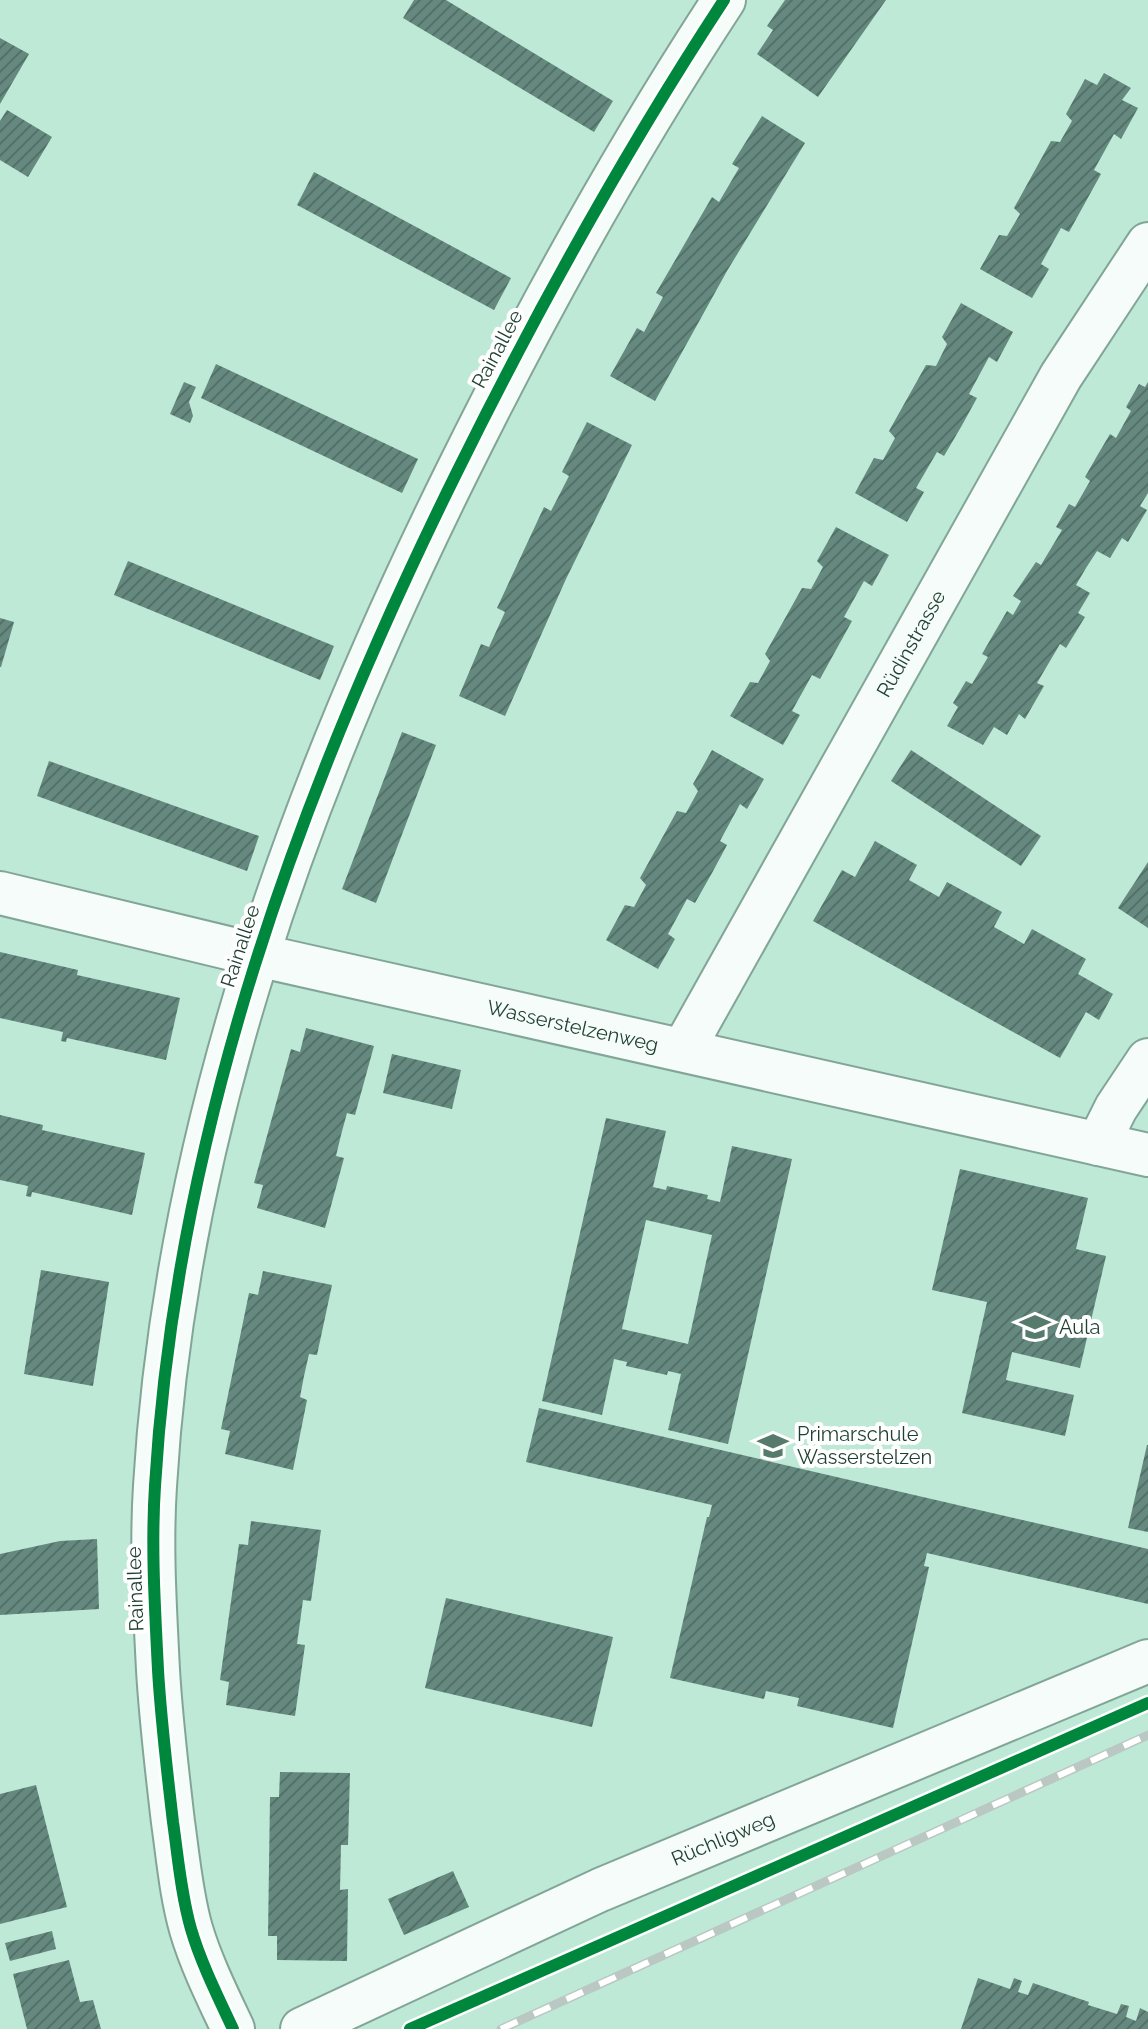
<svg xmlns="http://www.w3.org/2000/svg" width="1148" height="2029" font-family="Raleway,sans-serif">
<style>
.building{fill:url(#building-hatch);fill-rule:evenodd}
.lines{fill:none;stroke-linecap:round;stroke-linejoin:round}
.minor-casing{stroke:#82a597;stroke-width:46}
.minor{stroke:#f5fcf9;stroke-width:42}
.rail-casing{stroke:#bbc7c2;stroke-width:9}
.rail{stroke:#fff;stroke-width:6;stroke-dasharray:18;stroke-linecap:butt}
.cycleway-casing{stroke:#fff;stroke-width:17}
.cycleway{stroke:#00873e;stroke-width:12}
.labels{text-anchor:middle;stroke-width:8;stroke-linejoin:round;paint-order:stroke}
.street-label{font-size:20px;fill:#1e3f31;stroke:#fff}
.poi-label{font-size:20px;fill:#1e3f31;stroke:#fff;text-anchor:start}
</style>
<defs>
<pattern id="building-hatch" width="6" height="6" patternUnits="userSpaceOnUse" patternTransform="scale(2)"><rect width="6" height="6" fill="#66897f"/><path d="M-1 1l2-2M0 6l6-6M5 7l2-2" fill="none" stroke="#537169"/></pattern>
</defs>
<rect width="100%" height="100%" fill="#bde9d6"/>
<g class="building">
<path d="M414 0H446L613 101 594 132 403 18Z"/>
<path d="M785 0H886L818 97 757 54 773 30 767 26Z"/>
<path d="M0 38 29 54 0 104Z"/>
<path d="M1104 73 1131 88 1122 100 1138 108 1121 139 1114 134 1094 170 1101 174 1069 232 1061 228 1052 244 1041 264 1049 269 1032 298 980 269 999 235 1007 236 1020 214 1014 208 1051 141 1060 142 1072 121 1066 114 1085 79 1097 85Z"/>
<path d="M7 110 52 137 28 177 0 160V121Z"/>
<path d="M762 116 805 143 727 271 655 401 610 376 637 328 644 332 663 297 656 293 712 197 719 202 739 168 732 164Z"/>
<path d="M314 172 511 278 494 310 297 205Z"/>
<path d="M961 303 1013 332 997 362 989 357 969 394 977 398 961 427 944 456 937 452 916 488 924 492 907 522 855 493 874 458 883 460 895 438 889 431 926 365 936 366 947 344 942 337Z"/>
<path d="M216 364 418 459 402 493 201 398Z"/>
<path d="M184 382 196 387 189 402 193 416 190 423 170 414Z"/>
<path d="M1148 382V493L1140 506 1147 510 1128 542 1122 538 1110 558 1097 551 1086 568 1076 585 1090 593 1078 613 1085 617 1066 648 1060 644 1037 683 1044 686 1025 719 1019 714 1007 735 994 727 983 745 947 726 958 707 953 703 966 681 972 684 988 657 982 654 1007 611 1013 615 1021 601 1013 596 1036 562 1041 565 1062 530 1056 527 1069 504 1075 507 1090 481 1085 477 1097 456 1110 434 1116 438 1131 411 1126 407 1139 384 1145 387Z"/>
<path d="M587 422 632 445 566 579 505 716 459 696 481 644 489 647 505 612 497 608 544 507 551 511 569 476 562 472Z"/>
<path d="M836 527 889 555 872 586 864 581 844 617 852 621 820 679 812 675 792 711 800 715 783 745 730 716 750 682 758 683 770 661 765 654 802 588 811 589 823 567 817 561Z"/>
<path d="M128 561 334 646 320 680 114 595Z"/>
<path d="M0 618 14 622 1 667H0Z"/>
<path d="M402 732 436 745 376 903 342 889Z"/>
<path d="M712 750 764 779 747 809 740 804 720 841 727 845 712 873 695 903 687 899 668 934 675 939 658 969 606 940 625 905 634 907 646 885 640 878 677 811 686 813 698 791 693 784Z"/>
<path d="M911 750 1041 836 1021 866 891 781Z"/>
<path d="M49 761 259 836 247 871 37 796Z"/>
<path d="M875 841 917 865 909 880 939 897 947 882 1002 912 994 927 1024 944 1032 929 1086 959 1078 974 1113 994 1099 1020 1086 1012 1060 1058 813 921 842 870 855 877Z"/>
<path d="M1148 862V928L1118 908Z"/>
<path d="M0 952 78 970 77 975 180 998 166 1060 67 1038 66 1042 61 1041 63 1032 0 1018Z"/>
<path d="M306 1028 374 1046 355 1115 347 1113 341 1135 336 1156 344 1158 325 1228 257 1208 263 1185 254 1183 291 1049 300 1052Z"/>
<path d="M392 1054 461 1070 452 1109 383 1093Z"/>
<path d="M0 1115 43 1125 42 1130 145 1153 132 1215 32 1192 31 1197 26 1196 28 1186 0 1180Z"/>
<path d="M606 1118 666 1131 653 1187 666 1190 667 1186 708 1195 707 1199 720 1202 732 1146 792 1159 728 1444 668 1430 681 1374 668 1371 667 1375 626 1366 627 1362 614 1359 602 1415 542 1401ZM646 1220 712 1235 688 1344 622 1329Z"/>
<path d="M960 1169 1088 1198 1076 1249 1106 1256 1080 1368 1012 1352 1006 1380 1074 1395 1065 1436 962 1413 987 1302 932 1290Z"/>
<path d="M41 1270 109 1282 93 1386 24 1374Z"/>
<path d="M263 1271 332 1285 317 1355 309 1354 304 1376 300 1397 307 1400 293 1470 225 1454 230 1431 221 1429 249 1293 258 1295Z"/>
<path d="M539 1408 1148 1549V1604L927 1553 924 1566 929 1567 893 1728 797 1706 799 1698 766 1691 764 1699 670 1678 707 1517H709L712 1505 526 1462Z"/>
<path d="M1147 1445H1148V1532L1128 1528Z"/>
<path d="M251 1521 321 1530 311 1601 303 1600 297 1644 305 1645 295 1716 226 1705 229 1682 220 1680 239 1544 248 1545Z"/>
<path d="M97 1539 99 1609 0 1615V1554L60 1541Z"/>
<path d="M446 1598 613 1637 592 1727 425 1688Z"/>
<path d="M280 1772 350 1773 348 1845H341L340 1890 348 1889 347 1961 277 1960V1936H268L270 1797H279Z"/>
<path d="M36 1785 67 1907 0 1924V1794Z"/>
<path d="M453 1871 469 1907 404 1935 388 1899Z"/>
<path d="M52 1931 56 1949 10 1961 5 1943Z"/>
<path d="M69 1960 80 2002 93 2000 101 2029H27L13 1974Z"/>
<path d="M978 1978 1010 1989 1014 1978 1022 1981 1018 1992 1028 1995 1033 1983 1089 2002 1088 2005 1117 2014 1121 2004 1129 2006 1126 2017 1136 2021 1140 2008 1148 2012V2029H961Z"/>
</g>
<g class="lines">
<g class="minor-casing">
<g id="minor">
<path id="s1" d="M0 893 257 955 1148 1155"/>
<path id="s2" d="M683 1050 1061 376 1148 244"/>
<path d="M1098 1144 1116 1108 1148 1060"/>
<path d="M233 2029C218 1997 201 1963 191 1929 181 1894 178 1857 173 1822 167 1771 161 1721 158 1670 155 1609 151 1547 155 1486 176 1130 300 789 457 472 537 310 625 151 724 0"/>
<path id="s3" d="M302 2029 600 1890 1148 1661"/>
</g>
</g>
<use href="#minor" class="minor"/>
<g class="rail-casing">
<path id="rail" d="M501 2029 1148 1735"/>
</g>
<use href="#rail" class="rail"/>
<g class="cycleway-casing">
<g id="cycleway">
<path d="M233 2029C218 1997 201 1963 191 1929 181 1894 178 1857 173 1822 167 1771 161 1721 158 1670 155 1609 151 1547 155 1486 176 1130 300 789 457 472 537 310 625 151 724 0"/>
<path d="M410 2029 1148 1703"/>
</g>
</g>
<use href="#cycleway" class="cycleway"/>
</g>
<defs>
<g id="school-bare" transform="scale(2.4)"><path d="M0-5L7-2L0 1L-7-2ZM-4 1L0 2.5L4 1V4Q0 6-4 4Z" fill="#567a6b" stroke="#fff" stroke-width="2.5" paint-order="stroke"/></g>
</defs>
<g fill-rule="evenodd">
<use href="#school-bare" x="1035" y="1327"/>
<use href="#school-bare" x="773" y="1446"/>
</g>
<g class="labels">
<g class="street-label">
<text transform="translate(497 349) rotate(-62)" y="7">Rainallee</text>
<text dy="7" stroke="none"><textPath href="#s2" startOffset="466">Rüdinstrasse</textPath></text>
<text transform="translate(240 946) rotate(-72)" y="7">Rainallee</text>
<text dy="7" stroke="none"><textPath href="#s1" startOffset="588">Wasserstelzenweg</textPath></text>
<text transform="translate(135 1589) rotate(-92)" y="7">Rainallee</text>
<text dy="7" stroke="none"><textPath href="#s3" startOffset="462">Rüchligweg</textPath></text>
</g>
<g class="poi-label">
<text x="1059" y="1334">Aula</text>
<text x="797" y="1441">Primarschule<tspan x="797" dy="23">Wasserstelzen</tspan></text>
</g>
</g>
</svg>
